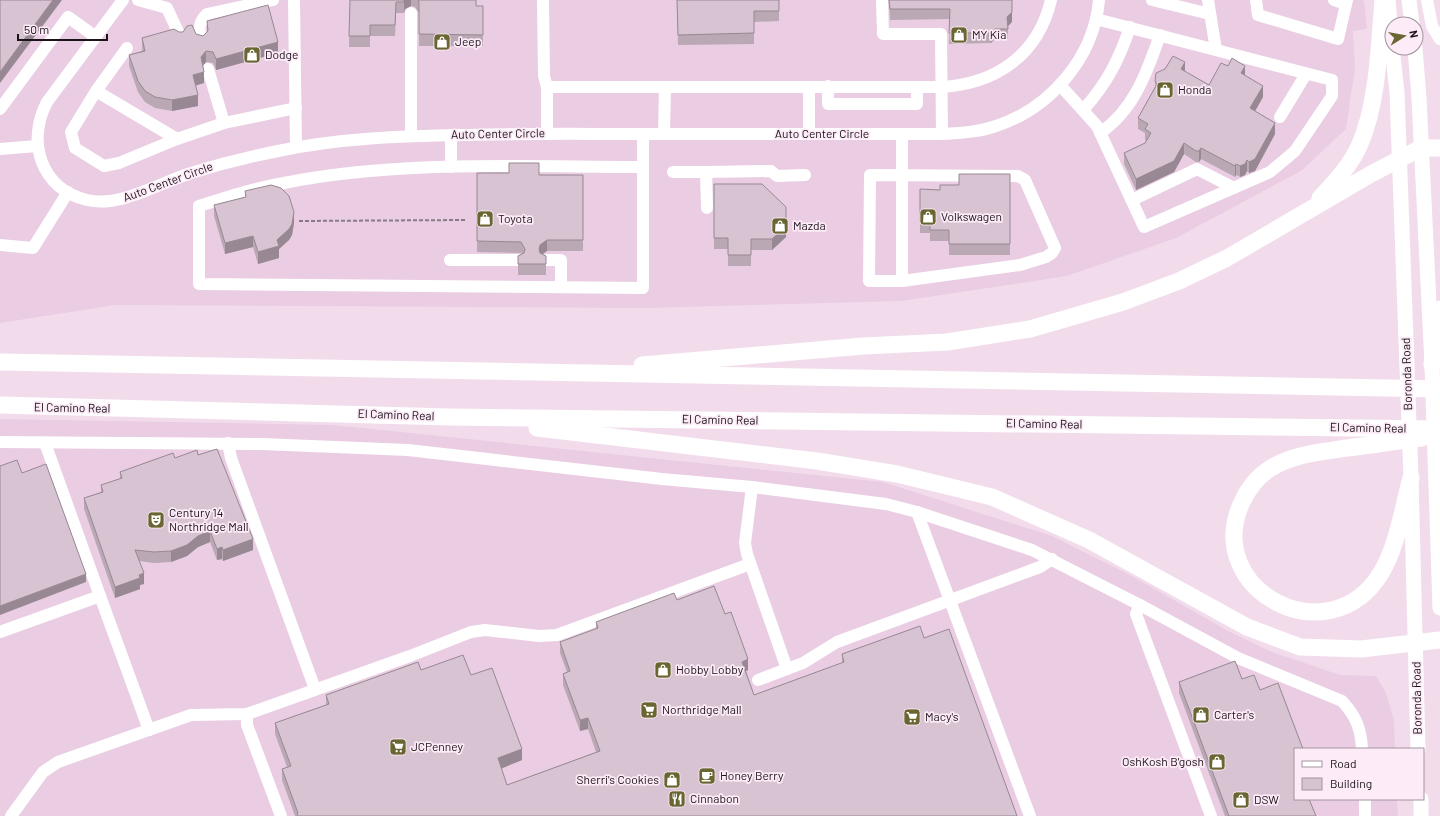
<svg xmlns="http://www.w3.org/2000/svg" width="1440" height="816" font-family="Barlow,sans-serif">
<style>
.built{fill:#eacde2}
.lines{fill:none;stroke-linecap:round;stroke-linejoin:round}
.path{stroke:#897b85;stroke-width:2;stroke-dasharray:4 2;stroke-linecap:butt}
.minor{stroke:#fff;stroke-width:12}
.major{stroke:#fff;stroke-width:15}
.highway{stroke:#fff;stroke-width:17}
.wall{fill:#baa8b5}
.shaded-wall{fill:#978893}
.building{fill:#d8c3d2;stroke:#978893}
.labels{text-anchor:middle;stroke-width:3.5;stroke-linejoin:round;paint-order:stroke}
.poi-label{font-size:12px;fill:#1a1318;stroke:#fdebf8;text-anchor:start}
.street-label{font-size:12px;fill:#1a1318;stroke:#fdebf8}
</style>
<rect width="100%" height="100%" fill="#f2dcec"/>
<g class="built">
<path d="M0 0H1364L1367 29 1353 31 1355 68 1346 129 1301 171 1176 238 1067 276 902 301 648 308 116 305 0 323Z"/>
<path d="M0 419 333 425 883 482 1052 536 1130 575 1230 632 1272 652 1340 675 1376 676 1386 693 1394 720 1395 749H1295V799H1397L1398 816H0Z"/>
</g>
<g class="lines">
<path class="path" d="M299 221 467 220"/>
<g class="minor">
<path d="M123 0 47 102C26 142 41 189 87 200 120 208 159 183 191 173 220 164 248 157 278 151 340 138 402 136 465 135 512 134 558 133 604 134 717 135 830 134 942 134 961 133 979 132 996 126 1051 108 1094 57 1099 0"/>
<path d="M138 0 167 8 180 36"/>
<path d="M294 0 296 147"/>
<path d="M543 0 544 76 547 87"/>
<path d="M882 0 883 34H941L942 134"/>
<path d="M1152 0 1210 14"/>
<path d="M1208 0 1216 50"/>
<path d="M1256 0 1258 15 1338 39 1347 0"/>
<path d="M1334 0 1346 4"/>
<path d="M1427 0 1432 26 1440 39"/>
<path d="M201 40C198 29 199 21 207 14L273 0"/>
<path d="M208 69 224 123"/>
<path d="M1060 85 1097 126 1144 227 1270 172 1295 151 1332 96V80L1096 19"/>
<path d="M828 86V104H917V87"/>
<path d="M809 87V134"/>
<path d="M96 91 177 139 119 163 104 166 75 148 71 132 96 91 127 48"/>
<path d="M0 109 68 17 96 37"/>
<path d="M1084 109C1107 83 1119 60 1130 27"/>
<path d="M1280 117 1306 74"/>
<path d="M547 133V87H941C996 84 1038 55 1051 0"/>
<path d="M1100 133C1134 110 1147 72 1160 35"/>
<path d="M643 134V288L199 284V206C227 197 255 188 284 183 400 160 525 167 643 167"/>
<path d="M664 134 665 87"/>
<path d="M411 135V13"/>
<path d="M451 135V167"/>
<path d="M177 139 224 123 296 108"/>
<path d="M0 149 37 146"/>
<path d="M673 172H706L707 208"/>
<path d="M706 172 771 171 777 176 805 175"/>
<path d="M870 175 1018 176 1025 180 1055 248 1052 253 1046 257 1020 265 902 281H869Z"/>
<path d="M1132 200 1197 169 1234 188"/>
<path d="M0 245 33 248 68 192"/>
<path d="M450 260H518"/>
<path d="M546 260H561V287"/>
<path d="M902 281V134"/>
<path d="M0 442 262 444 408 450 662 479 752 487 886 504 917 512 1032 550 1140 605 1238 658 1342 701C1356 716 1361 729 1362 749"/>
<path d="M45 443 100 596"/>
<path d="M228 443 231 458 315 689"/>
<path d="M752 487 745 543 747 554 787 669"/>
<path d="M917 512 1030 816"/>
<path d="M1140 605 1136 614 1211 816"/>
<path d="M0 632 100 596 149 730"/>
<path d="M758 680 803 663 837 642 1040 567 1052 559"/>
<path d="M247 714V725L281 816"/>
<path d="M1365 799V816"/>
<path d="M11 816 43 772 58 762 191 715 247 714 410 656 471 632 485 630 539 636 557 635 750 564"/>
</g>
<g class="major">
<path d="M1409 0 1412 24"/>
<path d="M1388 1 1392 44"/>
<path d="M1392 48 1397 92 1411 478 1418 749"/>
<path d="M1415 48 1419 98 1432 365 1440 608"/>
<path d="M1421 799V816"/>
</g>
<g class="highway">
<path d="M1320 198C1335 182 1351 165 1360 144 1378 102 1379 46 1383 0"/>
<path d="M0 362 1440 389"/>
<path d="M642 365 863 346 947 342 1030 329 1123 302 1179 281 1227 258 1371 174 1421 148H1440"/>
<path d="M1432 365 1440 309"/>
<path d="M0 405 450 417 1440 429"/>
<path d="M537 428 817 461 897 474 992 497 1089 540 1247 627 1300 647 1361 649 1440 640"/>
<path d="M1411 478C1403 507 1397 547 1381 573 1329 658 1201 590 1242 502 1249 487 1258 476 1271 468 1293 454 1322 452 1347 448 1372 445 1397 441 1422 438"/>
</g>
</g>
<g class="wall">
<path d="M350 0H476V6H483V46H419V13L415 7 411 6 405 9 404 13H396L395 36H370V47H349Z"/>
<path d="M677 0H779V21L754 22V44L678 45Z"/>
<path d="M889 0H1012V22L1008 26V39H995L991 43 949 44 950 19 890 20Z"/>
<path d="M207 21 278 53 216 70 213 63 206 62 203 65 204 83 195 86 198 106 172 111 155 108 145 102 138 92 129 66V55L142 51V38L179 32 196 34 203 36 207 32Z"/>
<path d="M1185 72 1209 85 1245 75 1263 97 1255 111 1275 134 1255 171 1249 173 1247 171 1245 175 1240 177 1236 175 1235 177 1201 159 1199 162H1196L1184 154 1174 172 1136 190 1124 164V153L1145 143 1147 141 1145 140V133L1138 129V118L1155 87V81Z"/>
<path d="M477 173H509L539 175H583V251H547L542 254 546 256V275H518V256L522 254 521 253 477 252Z"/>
<path d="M1010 174V255H949V241H930V233H920V189L940 190 959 185Z"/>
<path d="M714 184 786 237 772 250H751V266H728V249H714Z"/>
<path d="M245 191 294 223 292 235 289 240 279 249V258L258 264 253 247 225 254 214 216V205L245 197Z"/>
<path d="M198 455 253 550 223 561 222 559 217 560 210 542 198 547 187 556 171 562 154 563 139 561 144 584 140 585V589L115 598 84 509V498L101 492V485L120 479V472L175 458Z"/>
<path d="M677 600 725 614 748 670 746 671 754 695 842 663V654L924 638 1017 816H295L282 780V769L287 767 275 734V723L326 705V695L421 670 471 675 522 760 501 768 507 785 596 752 588 729 580 731 563 685V674L567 672 560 653V642L596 629V622Z"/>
<path d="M1242 679 1295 799 1316 816H1225L1179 693V682Z"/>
</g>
<g class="shaded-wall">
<path d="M53 0H62L0 83V72Z"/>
<path d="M404 0H411V6L405 9 404 13Z"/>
<path d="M1012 12V22L1007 27V17Z"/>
<path d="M995 29V39L991 43V33Z"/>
<path d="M278 42V53L216 70V59Z"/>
<path d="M206 51V62L201 68V57Z"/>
<path d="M1185 62V73L1181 69Z"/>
<path d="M1245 66V77L1241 73Z"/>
<path d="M204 72V83L193 86V75Z"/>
<path d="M1263 86V97L1250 120V108Z"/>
<path d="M198 95V106L172 111V100Z"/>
<path d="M1275 123V134L1255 171 1249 173V162Z"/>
<path d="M1184 143V154L1174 172 1136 190V179Z"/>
<path d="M1201 148V159L1199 162V151Z"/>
<path d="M1247 160V171L1245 175 1240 177V166Z"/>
<path d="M1236 164V175L1235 177V166Z"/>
<path d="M294 212V223L292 235 289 240 279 249V258L258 264V252Z"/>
<path d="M786 226V237L772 250V239Z"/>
<path d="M253 236V247L225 254V243Z"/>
<path d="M547 240V251L540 256 539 249 540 245Z"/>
<path d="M210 531V542L198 547 187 556 171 562V551L198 536Z"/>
<path d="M253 539V550L223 561V550Z"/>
<path d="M222 547V559L217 560V549Z"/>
<path d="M144 573V584L140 585V589L115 598V587Z"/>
<path d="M86 574V582L0 615V606Z"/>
<path d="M748 659V670L742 673V662Z"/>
<path d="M588 718V729L580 731V720Z"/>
<path d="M522 749V760L498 770V758Z"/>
</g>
<g class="building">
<path d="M0 0H53L0 72Z"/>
<path d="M350 0H404V2H396L395 25H370V36H349Z"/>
<path d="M418 0H476V6H483V35L419 34V2Z"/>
<path d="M677 0H779V11H754V33L678 35Z"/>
<path d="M889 0H1012V12L1007 17 1008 29H995L991 33H949L950 9H890Z"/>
<path d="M268 5 278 42 216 59 213 52 206 51 201 57 204 72 193 75 198 95 172 100 155 97 145 91 138 81 129 55 145 51 142 38 174 29 179 32H183L187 26 192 25 196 34 203 36 208 31 207 21Z"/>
<path d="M1173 56 1185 62 1181 69 1209 85 1221 63 1228 66 1232 58 1245 66 1241 73 1263 86 1250 108 1275 123 1255 159 1249 162 1247 160 1245 164 1240 166 1236 164 1235 166 1201 148 1199 151H1196L1184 143 1174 161 1136 179 1124 153 1145 143 1151 133 1145 129 1148 124 1138 118 1157 84 1155 81 1156 73 1165 69Z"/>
<path d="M509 163H539V175H583V240H547L540 245 539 249 540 253 546 256V264H518V256L524 253 525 249 521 242 477 241V173H509Z"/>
<path d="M959 174H1010V244H949V230H930V222H920V189L940 190V185H959Z"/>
<path d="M714 184H762L786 207V226L772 239H751V255H728V238H714Z"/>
<path d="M271 185 281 188 289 196 294 212 292 224 289 229 277 240 279 246 258 252 253 236 225 243 214 205 246 197 245 191Z"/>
<path d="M217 449 253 539 223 550 222 547 217 549 210 531 198 536 187 545 171 551 154 552 135 550 144 573 139 575 140 578 115 587 84 498 103 492 101 485 122 478 120 472 173 453 175 458 197 450 198 455Z"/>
<path d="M17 460 22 473 46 464 86 574 0 606V466Z"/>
<path d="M714 586 725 614 731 612 748 659 742 662 754 695 844 662 842 654 920 626 924 638 949 629 1017 816H298L297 814 298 813 282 769 291 766 275 723 329 704 326 695 418 662 421 670 463 655 471 675 492 668 522 749 498 758 507 785 600 751 588 718 580 720 563 674 570 671 560 642 598 628 596 622 674 593 677 600Z"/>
<path d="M1235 661 1242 679 1254 675 1260 690 1278 683 1303 749H1295V799H1309L1316 816H1229L1179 682Z"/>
</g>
<defs>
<g id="shop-square" transform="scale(0.9)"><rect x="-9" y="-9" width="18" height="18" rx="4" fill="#696632" stroke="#fdebf8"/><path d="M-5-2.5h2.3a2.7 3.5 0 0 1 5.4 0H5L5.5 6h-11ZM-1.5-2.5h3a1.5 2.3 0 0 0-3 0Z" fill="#fff"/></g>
<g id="theatre-square" transform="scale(0.9)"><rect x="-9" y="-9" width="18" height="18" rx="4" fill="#696632" stroke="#fdebf8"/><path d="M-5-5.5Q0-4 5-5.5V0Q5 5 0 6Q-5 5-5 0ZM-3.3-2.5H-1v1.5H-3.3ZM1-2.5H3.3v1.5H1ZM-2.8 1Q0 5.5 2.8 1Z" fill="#fff"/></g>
<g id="supermarket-square" transform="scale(0.9)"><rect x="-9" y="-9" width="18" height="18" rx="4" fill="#696632" stroke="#fdebf8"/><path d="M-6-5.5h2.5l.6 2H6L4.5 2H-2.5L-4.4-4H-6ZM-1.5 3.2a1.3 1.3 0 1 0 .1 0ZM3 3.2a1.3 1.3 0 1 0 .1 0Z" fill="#fff"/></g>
<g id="cafe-square" transform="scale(0.9)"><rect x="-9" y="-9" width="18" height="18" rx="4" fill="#696632" stroke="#fdebf8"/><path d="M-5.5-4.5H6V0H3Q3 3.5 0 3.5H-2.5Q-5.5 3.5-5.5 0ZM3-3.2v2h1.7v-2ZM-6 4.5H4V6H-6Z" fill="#fff"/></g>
<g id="restaurant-square" transform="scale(0.9)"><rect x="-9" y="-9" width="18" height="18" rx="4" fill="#696632" stroke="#fdebf8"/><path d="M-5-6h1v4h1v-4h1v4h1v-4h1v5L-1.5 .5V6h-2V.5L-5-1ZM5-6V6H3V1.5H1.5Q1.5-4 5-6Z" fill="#fff"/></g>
</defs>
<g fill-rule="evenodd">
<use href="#shop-square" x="959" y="35"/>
<use href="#shop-square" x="442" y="42"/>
<use href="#shop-square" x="252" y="55"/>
<use href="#shop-square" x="1165" y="90"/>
<use href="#shop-square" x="928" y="217"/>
<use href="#shop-square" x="485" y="219"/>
<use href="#shop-square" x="780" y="226"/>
<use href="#theatre-square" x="156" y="520"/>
<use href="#shop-square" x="663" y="670"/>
<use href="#supermarket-square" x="649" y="710"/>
<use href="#shop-square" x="1201" y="715"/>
<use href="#supermarket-square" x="912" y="717"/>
<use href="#supermarket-square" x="398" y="747"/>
<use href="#shop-square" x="1217" y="762"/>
<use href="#cafe-square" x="707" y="776"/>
<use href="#shop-square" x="672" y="780"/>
<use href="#restaurant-square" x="677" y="799"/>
<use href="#shop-square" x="1241" y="800"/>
</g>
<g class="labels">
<g class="poi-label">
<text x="972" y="39">MY Kia</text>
<text x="455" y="46">Jeep</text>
<text x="265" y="59">Dodge</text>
<text x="1178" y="94">Honda</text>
<text x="941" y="221">Volkswagen</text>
<text x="498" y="223">Toyota</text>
<text x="793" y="230">Mazda</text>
<text x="169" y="517">Century 14<tspan x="169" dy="14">Northridge Mall</tspan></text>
<text x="676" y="674">Hobby Lobby</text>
<text x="662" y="714">Northridge Mall</text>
<text x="1214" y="719">Carter's</text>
<text x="925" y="721">Macy's</text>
<text x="411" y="751">JCPenney</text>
<text x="1204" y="766" text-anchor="end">OshKosh B'gosh</text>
<text x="720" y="780">Honey Berry</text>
<text x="659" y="784" text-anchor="end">Sherri's Cookies</text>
<text x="690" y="803">Cinnabon</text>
<text x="1254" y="804">DSW</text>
</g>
<g class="street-label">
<text transform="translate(498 134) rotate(-1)" y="4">Auto Center Circle</text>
<text x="822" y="138">Auto Center Circle</text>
<text transform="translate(168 182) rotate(-20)" y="4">Auto Center Circle</text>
<text transform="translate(1407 374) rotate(-92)" y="4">Boronda Road</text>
<text transform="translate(72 408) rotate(1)" y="4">El Camino Real</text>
<text transform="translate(396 415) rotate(2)" y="4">El Camino Real</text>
<text transform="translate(720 420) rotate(1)" y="4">El Camino Real</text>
<text transform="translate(1044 424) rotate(1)" y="4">El Camino Real</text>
<text transform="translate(1368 428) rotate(1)" y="4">El Camino Real</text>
<text transform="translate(1417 698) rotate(-91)" y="4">Boronda Road</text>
</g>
</g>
<rect x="1294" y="748" width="130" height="52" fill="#fdebf8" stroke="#a2959e"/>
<rect x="1302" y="761" width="20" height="6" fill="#ffffff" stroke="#a2959e"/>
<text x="1330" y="768" font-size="12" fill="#1a1318">Road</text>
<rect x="1302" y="778" width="20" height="12" fill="#d8c3d2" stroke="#a2959e"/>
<text x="1330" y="788" font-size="12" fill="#1a1318">Building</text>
<g transform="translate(1404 36) rotate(79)"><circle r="19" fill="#fdebf8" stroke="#a2959e"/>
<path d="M0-3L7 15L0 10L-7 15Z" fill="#696632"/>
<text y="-6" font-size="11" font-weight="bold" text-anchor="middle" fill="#1a1318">N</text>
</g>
<path d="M18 34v6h89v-6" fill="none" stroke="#1a1318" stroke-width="2"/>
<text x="24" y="34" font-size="12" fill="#1a1318" stroke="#fdebf8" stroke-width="3" paint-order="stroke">50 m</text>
</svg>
